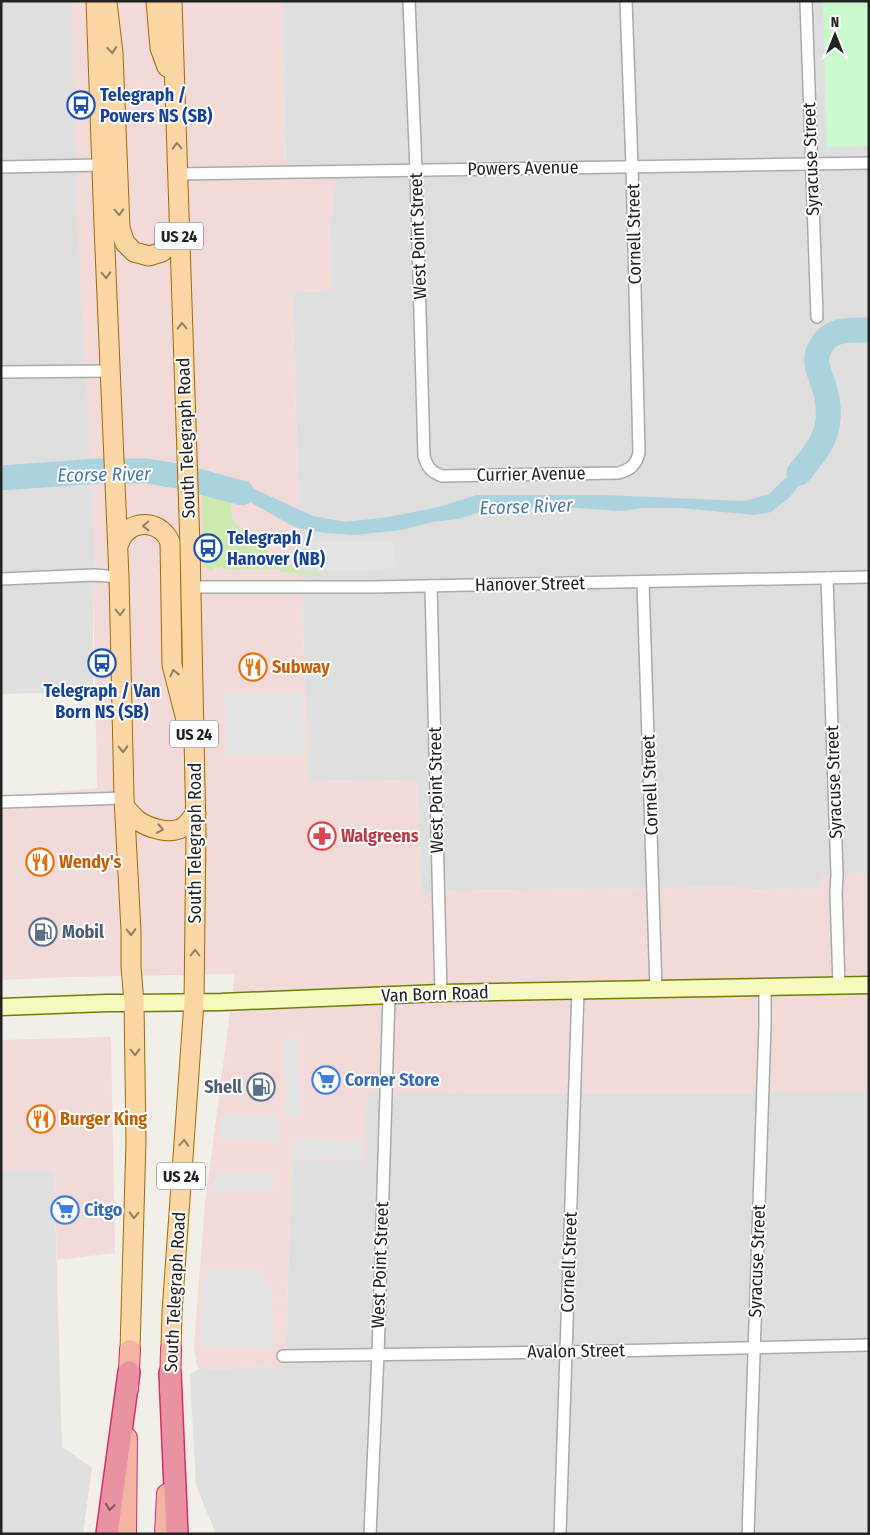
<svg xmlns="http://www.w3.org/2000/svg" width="870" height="1535" font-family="'Fira Sans Condensed',sans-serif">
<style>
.residential{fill:#e0dfdf}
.commercial{fill:#f2dad9}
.grass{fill:#cdebb0}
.park{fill:#c8facc}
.parking{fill:#e2e2e2}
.water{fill:#aad3df}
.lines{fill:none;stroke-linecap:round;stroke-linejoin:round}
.river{stroke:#aad3df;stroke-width:25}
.minor-casing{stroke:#a9a9a9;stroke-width:14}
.secondary-casing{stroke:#707d05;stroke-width:19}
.primary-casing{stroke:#a06b00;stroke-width:21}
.trunk-casing{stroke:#dc2a67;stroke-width:22}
.motorway-casing{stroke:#dc2a67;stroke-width:24}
.minor{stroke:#fff;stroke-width:11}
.secondary{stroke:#f7fabf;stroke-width:16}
.primary{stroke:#fcd6a4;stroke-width:19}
.trunk{stroke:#f2b4a3;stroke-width:20}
.motorway{stroke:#e892a2;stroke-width:21}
.oneway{stroke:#8f7c63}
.oneway2{stroke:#7b545c}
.labels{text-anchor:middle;stroke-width:4;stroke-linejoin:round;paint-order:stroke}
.shield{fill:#fff;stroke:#646464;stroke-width:1}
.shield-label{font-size:16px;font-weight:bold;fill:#222}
.transit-label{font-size:18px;font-weight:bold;fill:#164399;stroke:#fff;text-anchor:start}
.street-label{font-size:18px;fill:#222;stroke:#fff}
.food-label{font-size:18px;font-weight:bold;fill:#c56008;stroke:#fff;text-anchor:start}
.health-label{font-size:18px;font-weight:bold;fill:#be3a42;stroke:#fff;text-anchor:start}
.service-label{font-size:18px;font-weight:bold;fill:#4e5e75;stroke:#fff;text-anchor:start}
.shop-label{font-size:18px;font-weight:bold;fill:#366cbe;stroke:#fff;text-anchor:start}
.water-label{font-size:19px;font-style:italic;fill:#4a7aab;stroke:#fff}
</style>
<rect width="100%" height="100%" fill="#f2efe9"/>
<g class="residential">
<path d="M1 1H81L95 556 93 585V692L1 694Z"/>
<path d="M282 1H869V873L820 876V888L746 891V887L456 891 421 893 417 780 308 782 292 292 332 291 329 217 334 216V188L337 172H286Z"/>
<path d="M869 1092V1534H216L196 1486 190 1374 199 1369 285 1367 292 1159 367 1093Z"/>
<path d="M1 1171H54L62 1447 92 1468 83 1534H1Z"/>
</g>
<g class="commercial">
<path d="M71 1H282L286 172 338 171 334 188V217H329L332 291 292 292 308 782 417 780 421 893 456 891 746 887V891L820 888V876L869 873V1092L367 1093 366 1161 292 1160 285 1367 199 1369 197 1366 194 1347 205 1203 235 974 68 977 1 980V797L97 788 93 585 95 556 78 240Z"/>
<path d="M111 1037 115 1253 57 1260 54 1171H1V1040Z"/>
</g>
<path class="grass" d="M202 492 229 497 231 508 232 519 240 527 261 538 267 545 268 555 270 557 290 558 289 565 293 566 298 571 322 574 321 577 281 572 280 569 230 570 213 567V572L207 569 203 563Z"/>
<path class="park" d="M823 1H869V146L827 147Z"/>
<g class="parking">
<path d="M297 542H394L396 569 318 571 297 567Z"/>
<path d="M302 692 304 753 226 755 225 693Z"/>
<path d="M298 1039 300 1117 278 1116 279 1140 220 1139V1116H287L285 1040Z"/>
<path d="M295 1139 363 1141 362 1160 294 1157Z"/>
<path d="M217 1173H274V1191H211Z"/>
<path d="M206 1269H261L262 1285H272L273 1348 199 1346Z"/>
</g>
<g class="water">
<path d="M817 444 827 449 825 452 790 497 771 512 755 515 680 508H643L622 511 562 507 494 508 458 519 433 522 401 530 355 535 325 533 298 528 289 524 252 503 234 496 209 491V476L236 482 263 493 313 516 346 522 388 517 439 507 476 495H604L744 501 769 494 800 464Z"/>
<path d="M133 459 166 464V478L133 473Z"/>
</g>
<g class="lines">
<g class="river">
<path d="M799 473C812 457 826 442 828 420 829 409 827 396 824 386 819 371 812 360 821 346 831 328 851 330 869 330"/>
<path d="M1 478 99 471H147L183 477 242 493"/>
</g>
<g class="minor-casing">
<g id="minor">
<path d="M409 1 416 170 424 456C427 467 431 472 442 476L618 473C630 470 636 465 639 453L632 166 626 1"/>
<path d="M806 1 817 317"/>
<path d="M1 167 101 165"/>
<path d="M178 174 869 163"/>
<path d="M1 372 109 371"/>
<path d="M827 578 837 875 836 893 839 985"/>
<path d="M1 579 94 575 119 577"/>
<path d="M643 582 656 989"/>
<path d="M431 586 441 993"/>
<path d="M192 587H372L869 577"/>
<path d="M1 802 124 798"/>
<path d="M283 1356 566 1352 869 1345"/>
<path d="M370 1534 378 1354 389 996"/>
<path d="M560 1534 578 990"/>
<path d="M748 1534 765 1025V987"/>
</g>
</g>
<g class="secondary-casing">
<path id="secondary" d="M1 1007 107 1003H134L221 1002 441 993 869 985"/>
</g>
<g class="primary-casing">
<g id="primary">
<path d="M96 1 104 226 119 577 124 798 131 931V966L134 1003 136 1141 130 1350"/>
<path d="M156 1 160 48 167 67"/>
<path d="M107 2 113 53 120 228 125 243 134 252 149 256 162 252 179 233"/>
<path d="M118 545C120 542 121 537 124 534 138 518 162 523 170 542L172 665 186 720"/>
<path d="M125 807C128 811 132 815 136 819 147 828 172 836 185 826 189 823 192 817 196 813"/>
<path d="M171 1349 172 1312 194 1002 196 832 190 546 172 1"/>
</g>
</g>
<g class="trunk-casing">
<g id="trunk">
<path d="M128 1389 130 1350"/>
<path d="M170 1390 171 1349"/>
<path d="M126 1534 127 1438"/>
<path d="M165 1534 167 1494"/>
</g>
</g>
<g class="motorway-casing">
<g id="motorway">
<path d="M170 1373 177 1534"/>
<path d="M107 1534 129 1372"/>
</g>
</g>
<use href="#minor" class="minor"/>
<use href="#secondary" class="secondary"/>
<use href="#primary" class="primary"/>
<use href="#trunk" class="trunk"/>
<use href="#motorway" class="motorway"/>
</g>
<defs><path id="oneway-chevron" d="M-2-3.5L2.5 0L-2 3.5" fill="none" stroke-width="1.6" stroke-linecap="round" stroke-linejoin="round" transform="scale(1.25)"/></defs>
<g class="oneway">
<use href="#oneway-chevron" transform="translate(112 50) rotate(85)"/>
<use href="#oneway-chevron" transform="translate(177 146) rotate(-92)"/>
<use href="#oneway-chevron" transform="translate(119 212) rotate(88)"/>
<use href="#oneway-chevron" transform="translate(106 275) rotate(88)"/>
<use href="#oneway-chevron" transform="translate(182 326) rotate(-92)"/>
<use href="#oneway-chevron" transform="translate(146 526) rotate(179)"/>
<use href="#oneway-chevron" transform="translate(120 612) rotate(88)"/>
<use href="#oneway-chevron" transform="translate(174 673) rotate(-103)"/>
<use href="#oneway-chevron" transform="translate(123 749) rotate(89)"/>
<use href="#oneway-chevron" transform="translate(160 829) rotate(11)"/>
<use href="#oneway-chevron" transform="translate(131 932) rotate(89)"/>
<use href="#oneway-chevron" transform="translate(195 953) rotate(-90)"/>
<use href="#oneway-chevron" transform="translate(135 1052) rotate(89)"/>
<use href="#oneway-chevron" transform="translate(184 1143) rotate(-86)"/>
<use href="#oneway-chevron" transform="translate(134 1215) rotate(92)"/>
</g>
<use class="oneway2" href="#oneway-chevron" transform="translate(110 1507) rotate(98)"/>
<defs>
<g id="bus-ring" transform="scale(1.4375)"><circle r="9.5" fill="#fff" stroke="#1a4fb4" stroke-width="1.5"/><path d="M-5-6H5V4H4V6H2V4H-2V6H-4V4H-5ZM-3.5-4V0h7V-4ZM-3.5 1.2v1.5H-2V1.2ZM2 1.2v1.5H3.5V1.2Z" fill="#1a4fb4"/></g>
<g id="restaurant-ring" transform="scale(1.4375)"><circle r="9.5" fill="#fff" stroke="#e8710a" stroke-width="1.5"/><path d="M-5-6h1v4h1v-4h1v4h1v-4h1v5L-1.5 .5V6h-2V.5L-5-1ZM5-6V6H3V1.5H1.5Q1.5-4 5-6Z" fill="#e8710a"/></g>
<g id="pharmacy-ring" transform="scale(1.4375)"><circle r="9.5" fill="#fff" stroke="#e0444e" stroke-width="1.5"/><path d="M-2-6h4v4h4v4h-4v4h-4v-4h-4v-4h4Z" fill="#e0444e"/></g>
<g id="fuel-ring" transform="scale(1.4375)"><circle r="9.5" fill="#fff" stroke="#5c6f8a" stroke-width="1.5"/><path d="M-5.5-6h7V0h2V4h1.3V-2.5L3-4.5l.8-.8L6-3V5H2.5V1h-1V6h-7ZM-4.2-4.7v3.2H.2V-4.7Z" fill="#5c6f8a"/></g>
<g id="supermarket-ring" transform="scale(1.4375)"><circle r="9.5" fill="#fff" stroke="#3f7fe0" stroke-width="1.5"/><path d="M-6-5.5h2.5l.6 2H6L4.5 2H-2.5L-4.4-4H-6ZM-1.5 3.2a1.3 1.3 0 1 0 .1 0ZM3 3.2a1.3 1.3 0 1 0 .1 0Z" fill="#3f7fe0"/></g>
</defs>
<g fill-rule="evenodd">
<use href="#bus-ring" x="81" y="105"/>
<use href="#bus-ring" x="208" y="548"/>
<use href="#bus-ring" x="102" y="663"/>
<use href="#restaurant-ring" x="253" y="667"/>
<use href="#pharmacy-ring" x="322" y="836"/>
<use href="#restaurant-ring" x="40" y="862"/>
<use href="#fuel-ring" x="43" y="932"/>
<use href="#supermarket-ring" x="326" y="1080"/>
<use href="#fuel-ring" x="261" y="1087"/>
<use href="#restaurant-ring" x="41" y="1119"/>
<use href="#supermarket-ring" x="65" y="1210"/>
</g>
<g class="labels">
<g class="shield">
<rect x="155" y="222.5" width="48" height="27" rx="4"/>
<rect x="170" y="720.5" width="48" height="27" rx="4"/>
<rect x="157" y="1162.5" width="48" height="27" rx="4"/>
</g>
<g class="shield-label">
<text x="179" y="242">US 24</text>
<text x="194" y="740">US 24</text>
<text x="181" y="1182">US 24</text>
</g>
<g class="transit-label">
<text x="100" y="101">Telegraph /<tspan x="100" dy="21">Powers NS (SB)</tspan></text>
<text x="227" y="544">Telegraph /<tspan x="227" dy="21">Hanover (NB)</tspan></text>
<text x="102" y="697" text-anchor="middle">Telegraph / Van<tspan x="102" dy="21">Born NS (SB)</tspan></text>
</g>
<g class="street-label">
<text transform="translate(811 159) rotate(-92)" y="6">Syracuse Street</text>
<text transform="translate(523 168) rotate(-1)" y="6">Powers Avenue</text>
<text transform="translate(634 234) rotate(-91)" y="6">Cornell Street</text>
<text transform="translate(418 236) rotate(-92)" y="6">West Point Street</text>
<text transform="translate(186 438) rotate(-92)" y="6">South Telegraph Road</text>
<text transform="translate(531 474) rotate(-1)" y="6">Currier Avenue</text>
<text transform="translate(530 584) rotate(-1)" y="6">Hanover Street</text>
<text transform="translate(834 782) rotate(-92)" y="6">Syracuse Street</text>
<text transform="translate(650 785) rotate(-92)" y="6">Cornell Street</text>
<text transform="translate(436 790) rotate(-91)" y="6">West Point Street</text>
<text transform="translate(195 843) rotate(-90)" y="6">South Telegraph Road</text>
<text transform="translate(435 994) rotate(-2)" y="6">Van Born Road</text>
<text transform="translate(757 1261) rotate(-88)" y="6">Syracuse Street</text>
<text transform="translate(569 1262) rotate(-88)" y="6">Cornell Street</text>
<text transform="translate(380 1265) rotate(-88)" y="6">West Point Street</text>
<text transform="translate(175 1292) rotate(-87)" y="6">South Telegraph Road</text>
<text transform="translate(576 1351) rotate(-1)" y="6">Avalon Street</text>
</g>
<g class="food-label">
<text x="272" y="673">Subway</text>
<text x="59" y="868">Wendy's</text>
<text x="60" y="1125">Burger King</text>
</g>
<g class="health-label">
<text x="341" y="842">Walgreens</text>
</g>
<g class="service-label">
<text x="62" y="938">Mobil</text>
<text x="242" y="1093" text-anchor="end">Shell</text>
</g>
<g class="shop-label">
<text x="345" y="1086">Corner Store</text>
<text x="84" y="1216">Citgo</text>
</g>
<g class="water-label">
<text transform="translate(104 474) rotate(-1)" y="7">Ecorse River</text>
<text transform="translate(526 506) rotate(-2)" y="7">Ecorse River</text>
</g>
</g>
<rect width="870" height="1535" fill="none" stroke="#222222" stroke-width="5"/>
<g transform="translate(835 35)" stroke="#ffffff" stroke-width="4" paint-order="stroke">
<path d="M0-4L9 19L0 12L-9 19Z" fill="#222222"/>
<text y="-8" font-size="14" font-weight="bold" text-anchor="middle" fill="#222222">N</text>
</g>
</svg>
